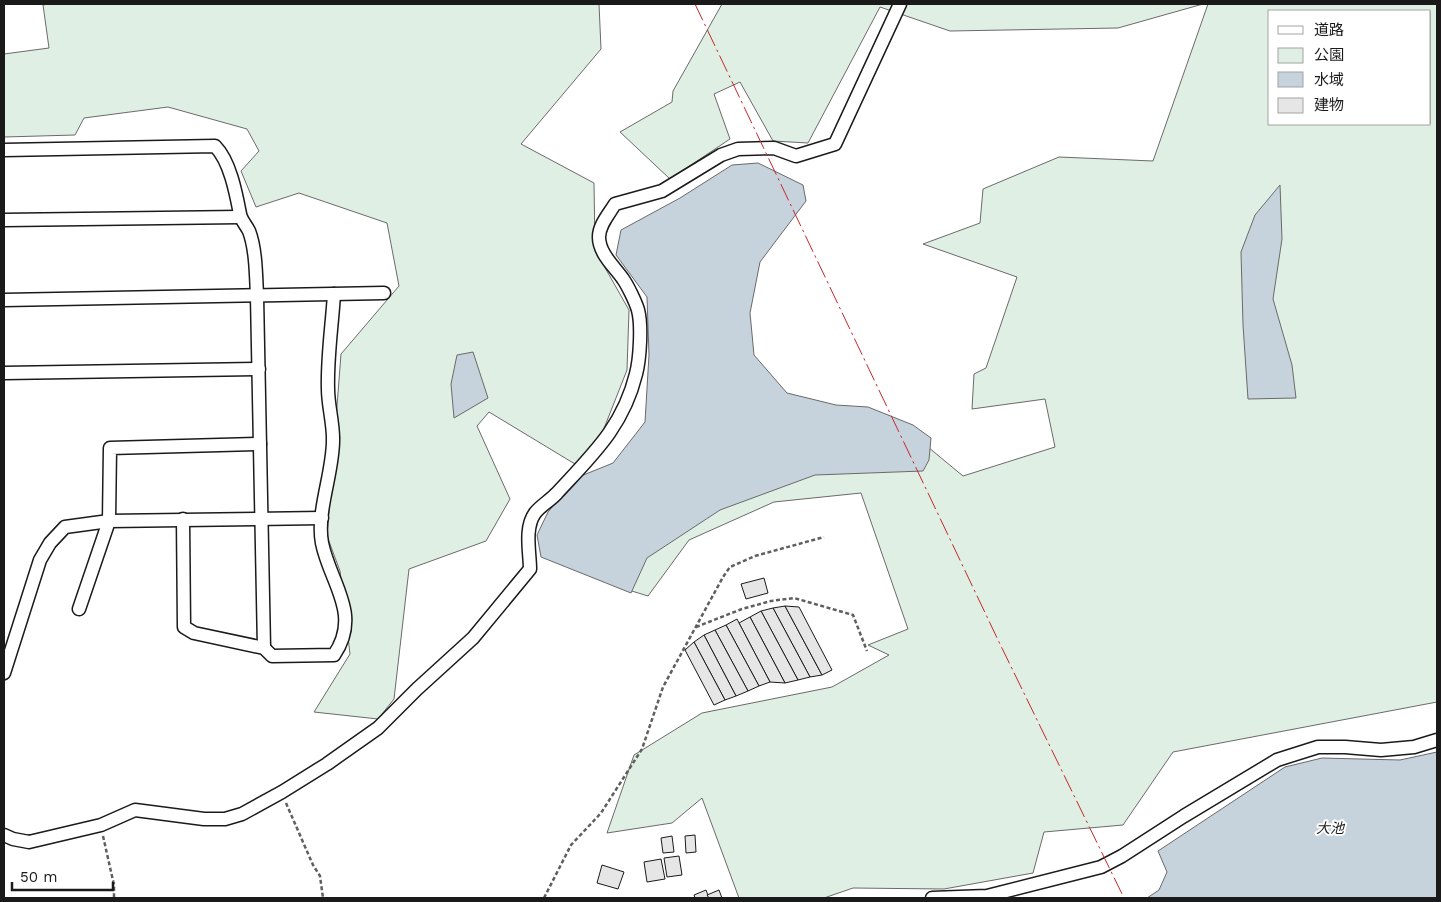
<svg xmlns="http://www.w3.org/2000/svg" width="1441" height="902" font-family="'Work Sans','Noto Sans JP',sans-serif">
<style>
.green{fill:#e0efe3;stroke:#6a6a6a;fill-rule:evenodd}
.water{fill:#c6d2dc;stroke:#6a6a6a}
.building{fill:#e6e6e6;stroke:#1a1a1a}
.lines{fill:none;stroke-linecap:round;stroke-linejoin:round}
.street-casing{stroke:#1a1a1a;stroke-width:15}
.path{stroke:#5f5f5f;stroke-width:2.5;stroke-dasharray:4 2.5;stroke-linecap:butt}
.street{stroke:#fff;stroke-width:12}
.power{stroke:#c62828;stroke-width:1;stroke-dasharray:18 4 2.5 4;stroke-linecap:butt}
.labels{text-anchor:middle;stroke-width:4;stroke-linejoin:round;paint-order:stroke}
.water-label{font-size:14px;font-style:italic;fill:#1a1a1a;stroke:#fff}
</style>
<rect width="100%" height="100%" fill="#fff"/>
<g class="green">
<path d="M48 4H599L601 49 521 144 594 183 595 250 629 310 627 370 601 436 575 464 489 412 477 426 510 499 486 541 409 569 394 699 378 719 314 712 350 654 340 571 327 536 341 354 399 286 387 223 299 193 256 207 241 171 259 151 247 129 168 107 84 118 75 135 4 137V54L49 48 43 5Z"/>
<path d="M722 4H1203L1118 28 950 31 880 7 808 143 773 141 740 82 714 94 730 139 670 179 620 132 672 102 673 91Z"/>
<path d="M1208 4H1437V702L1173 752 1123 825 1044 832 1033 873 944 889 853 888 824 898H739L702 798 672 823 607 833 634 755 702 713 832 687 889 655 868 645 908 629 861 493 774 502 689 540 648 596 622 588 663 520 804 460 928 447 963 476 1055 447 1045 399 972 409 974 374 986 368 1017 277 923 244 980 223 983 189 1059 157 1153 161ZM1270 11H1430V124H1270Z"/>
</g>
<g class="water">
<path d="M758 163 803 185 806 201 760 262 750 313 754 355 787 393 836 405 868 407 913 425 931 438 929 460 923 471 815 475 720 510 647 558 631 593 541 557 537 535 548 512 576 478 613 463 645 422 649 355 647 297 616 255 621 230 680 198 732 165Z"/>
<path d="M1280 185 1282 239 1273 299 1292 365 1296 398 1248 399 1243 325 1241 252 1255 215Z"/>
<path d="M473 352 488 398 454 418 451 384 457 355Z"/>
<path d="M1437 752V898H1147L1159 890 1167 872 1158 851 1285 767 1322 758 1400 760Z"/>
</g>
<g class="building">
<path d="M764 578 768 593 746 599 741 584Z"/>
<path d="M785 606 822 675 810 677 773 608Z"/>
<path d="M785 606 799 607 832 670 822 675Z"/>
<path d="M773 608 810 677 798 680 761 611Z"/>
<path d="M761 611 798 680 785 683 750 617Z"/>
<path d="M750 617 785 683 770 682 739 623Z"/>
<path d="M737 619 739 623 770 682 759 686 726 625Z"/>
<path d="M726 625 759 686 748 691 715 630Z"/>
<path d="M715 630 748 691 736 696 704 635Z"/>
<path d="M704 635 736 696 725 700 694 642Z"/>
<path d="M694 642 725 700 714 705 685 650Z"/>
<path d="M695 835 696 852 686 853 685 836Z"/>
<path d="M672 836 674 852 663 853 661 838Z"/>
<path d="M679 856 682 875 667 877 664 858Z"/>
<path d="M661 859 665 879 647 882 644 862Z"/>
<path d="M602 865 624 872 618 889 597 883Z"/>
<path d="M706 890 709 898H695L694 895Z"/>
<path d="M719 890 722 898H709L707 895Z"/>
</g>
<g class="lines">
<g class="street-casing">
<g id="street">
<path d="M4 150 215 146C230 161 236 193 240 214 241 220 246 225 249 231 256 249 256 276 257 296L264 648"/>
<path d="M4 220 240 217"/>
<path d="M4 300 384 293"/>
<path d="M4 373 259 369"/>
<path d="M183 519 184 627 194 633 264 648 272 656 334 655C362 614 330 583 322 543 316 511 334 471 333 438 333 422 328 405 328 389 327 358 332 326 334 294"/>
<path d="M79 609 109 521 110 448 260 444"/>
<path d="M4 673 40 560 50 543 65 527 109 521 322 518"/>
<path d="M4 835 13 839 29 842 101 825 135 810 204 819H225L242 814 282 792 327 764 378 728 417 689 473 638 530 569C530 553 524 528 535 513 540 506 551 500 557 493 592 455 623 427 636 374 640 359 642 325 638 310 636 303 628 286 623 279 615 267 599 254 599 237 599 225 609 214 615 204L662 191 721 155 738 149 774 148 796 156 835 144 900 4"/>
<path d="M932 898 987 896 1101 867 1122 856 1184 816 1277 760 1318 747H1345L1381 750 1414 747 1437 740"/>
</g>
</g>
<g class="path">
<path d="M696 627 742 609 771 601 794 598 853 615 867 651"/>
<path d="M286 803 313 865 320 876 323 898"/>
<path d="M103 836 114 885V898"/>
<path d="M544 898 571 845 601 813 642 749 663 687 723 577 730 567 755 556 824 537"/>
</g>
<use href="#street" class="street"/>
<path class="power" d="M695 4 999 642 1124 898"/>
</g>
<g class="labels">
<g class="water-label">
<text x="1330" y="833">大池</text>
</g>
</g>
<rect width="1441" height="902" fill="none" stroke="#1a1a1a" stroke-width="10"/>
<rect x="1268" y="10" width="162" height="115" fill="#ffffff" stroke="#a3a3a3"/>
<rect x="1278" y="26" width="25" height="8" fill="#ffffff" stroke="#a3a3a3"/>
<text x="1314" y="35" font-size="15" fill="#1a1a1a">道路</text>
<rect x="1278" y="48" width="25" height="15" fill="#e0efe3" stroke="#a3a3a3"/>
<text x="1314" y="60" font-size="15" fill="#1a1a1a">公園</text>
<rect x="1278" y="72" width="25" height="15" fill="#c6d2dc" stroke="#a3a3a3"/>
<text x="1314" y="85" font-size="15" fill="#1a1a1a">水域</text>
<rect x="1278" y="98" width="25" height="15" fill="#e6e6e6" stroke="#a3a3a3"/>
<text x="1314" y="110" font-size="15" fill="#1a1a1a">建物</text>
<path d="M12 882v8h101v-8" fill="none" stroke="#1a1a1a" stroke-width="2.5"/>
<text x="20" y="882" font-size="15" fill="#1a1a1a" stroke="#ffffff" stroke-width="4" paint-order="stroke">50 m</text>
</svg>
